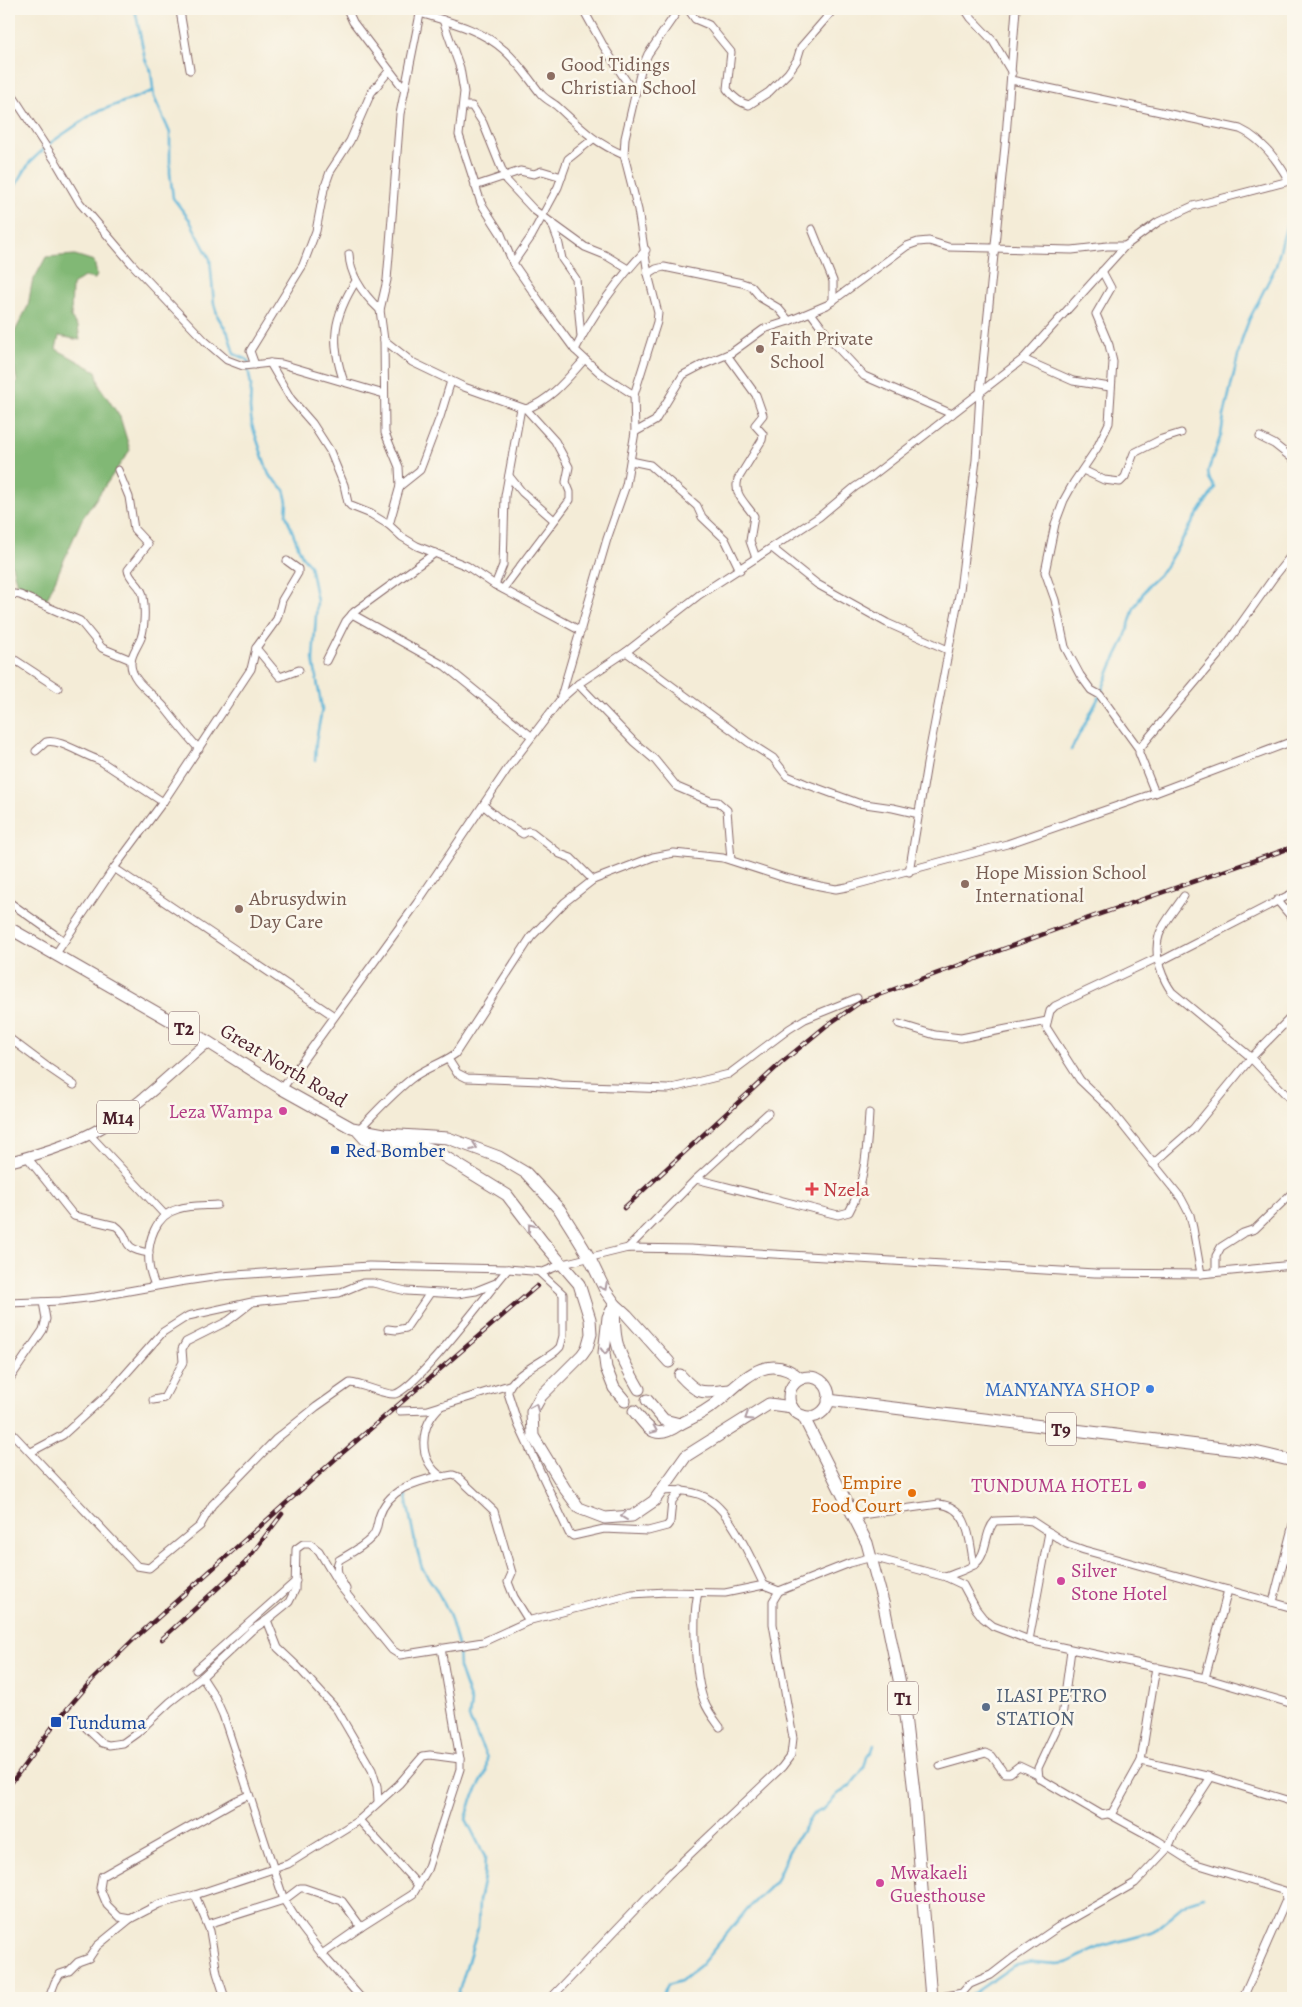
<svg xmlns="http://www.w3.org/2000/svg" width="1302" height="2007" font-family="Alegreya,serif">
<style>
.forest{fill:#81b875;stroke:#666c50}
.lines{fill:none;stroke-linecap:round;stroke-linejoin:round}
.stream{stroke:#5bb5d9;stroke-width:2.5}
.minor-casing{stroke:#866767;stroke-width:9}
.primary-casing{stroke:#866767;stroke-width:12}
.trunk-casing{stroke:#866767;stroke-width:13}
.minor{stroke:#fff;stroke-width:7}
.primary{stroke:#fff;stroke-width:10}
.trunk{stroke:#fff;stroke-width:11}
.rail-casing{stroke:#4a1f2b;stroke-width:4.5}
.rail{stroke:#fbf7ec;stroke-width:2.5;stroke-dasharray:8;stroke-linecap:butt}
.oneway{stroke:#ae9aa0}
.education-dot{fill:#8d6e63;stroke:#fbf7ec;stroke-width:2}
.hotel-dot{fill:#d1479c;stroke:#fbf7ec;stroke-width:2}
.transit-dot{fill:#1a4fb4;stroke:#fbf7ec;stroke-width:2}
.health-dot{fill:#e0444e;stroke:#fbf7ec;stroke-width:2}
.shop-dot{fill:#3f7fe0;stroke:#fbf7ec;stroke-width:2}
.food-dot{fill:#e8710a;stroke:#fbf7ec;stroke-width:2}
.service-dot{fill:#5c6f8a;stroke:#fbf7ec;stroke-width:2}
.labels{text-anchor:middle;stroke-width:5;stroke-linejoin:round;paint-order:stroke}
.shield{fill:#fbf7ec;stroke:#7f6065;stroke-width:1}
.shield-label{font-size:19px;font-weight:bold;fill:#4a1f2b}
.education-label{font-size:20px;fill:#785e54;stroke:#fbf7ec;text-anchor:start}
.street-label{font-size:20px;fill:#4a1f2b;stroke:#fbf7ec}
.hotel-label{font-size:20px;fill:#b23c85;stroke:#fbf7ec;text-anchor:end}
.transit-label{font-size:20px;fill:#164399;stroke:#fbf7ec;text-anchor:start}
.health-label{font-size:20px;fill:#be3a42;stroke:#fbf7ec;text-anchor:start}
.shop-label{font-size:20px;fill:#366cbe;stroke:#fbf7ec;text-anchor:end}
.food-label{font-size:20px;fill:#c56008;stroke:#fbf7ec;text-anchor:end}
.service-label{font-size:20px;fill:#4e5e75;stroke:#fbf7ec;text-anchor:start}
</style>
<rect width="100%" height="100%" fill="#fbf7ec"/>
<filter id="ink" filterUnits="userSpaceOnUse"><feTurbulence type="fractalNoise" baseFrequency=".02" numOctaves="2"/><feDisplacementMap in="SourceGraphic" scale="10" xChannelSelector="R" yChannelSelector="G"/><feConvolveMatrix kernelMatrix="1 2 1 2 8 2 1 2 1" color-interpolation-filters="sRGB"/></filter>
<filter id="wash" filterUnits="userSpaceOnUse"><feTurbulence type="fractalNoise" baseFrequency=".0096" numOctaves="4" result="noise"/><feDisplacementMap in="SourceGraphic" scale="20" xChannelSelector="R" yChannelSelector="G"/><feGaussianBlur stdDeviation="1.12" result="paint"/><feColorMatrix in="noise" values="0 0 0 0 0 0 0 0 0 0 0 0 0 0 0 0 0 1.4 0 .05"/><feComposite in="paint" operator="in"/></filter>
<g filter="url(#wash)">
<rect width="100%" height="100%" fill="#f4ecd7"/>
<path class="forest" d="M75 255 94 261 97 275 95 279 84 277 72 285 71 318 78 327 80 340 59 336 56 349 96 371 100 387 120 417 130 450 82 519 46 601 19 592 9 555V394L17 382 10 341 28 306 32 283 46 257Z"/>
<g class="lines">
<g class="stream">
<path d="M135 9 145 59 151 71 154 97 170 133V173L173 198 189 219 210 259 214 304 218 317 228 333 234 354 246 359 249 363"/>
<path d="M49 144 94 113 153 91"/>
<path d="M9 196 30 162 45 148"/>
<path d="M248 368 251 385 250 409 252 425 269 475 284 489 287 502 286 515 302 556 310 565 317 601 313 659 322 709 316 741 315 761"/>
<path d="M1071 750 1100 695 1112 665 1124 641 1134 608 1148 585 1163 571 1194 520 1215 488 1209 478 1208 471 1221 435 1224 416 1242 339 1249 320 1276 266 1293 200"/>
<path d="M405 1492 415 1542 422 1568 436 1589 449 1613 458 1645 459 1668 471 1702 469 1718 487 1758 486 1773 472 1799 466 1819 485 1857 484 1877 479 1901 478 1928 457 1998"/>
<path d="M660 1998 668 1985 681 1981 701 1965 748 1908 775 1882 789 1851 813 1814 824 1809 838 1794 850 1786 864 1768 867 1757 872 1751 874 1745"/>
<path d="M967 1998 1013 1966 1033 1962 1057 1964 1066 1963 1102 1946 1151 1933 1188 1902 1203 1897"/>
</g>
</g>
</g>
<g filter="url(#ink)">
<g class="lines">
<g class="minor-casing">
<g id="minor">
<path d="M347 9 353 22 404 89"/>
<path d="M421 9 400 114 389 256 387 280 380 310 384 340 385 433 399 467 400 486 389 525 402 537 417 546 467 566 495 585 581 631"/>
<path d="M583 9 604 47 634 93"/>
<path d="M688 9 695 19 709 25 731 52 727 89C733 97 740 103 749 105L769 92 788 73 797 60 801 47 834 9"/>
<path d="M965 9 971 18 993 41 1012 73"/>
<path d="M180 11 190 70"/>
<path d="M420 13C449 22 481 29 504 50 519 63 529 79 541 94 546 100 554 103 559 108 583 130 594 142 624 155"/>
<path d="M443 20 460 68 464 92 459 135 481 203 501 234 513 263 547 312 575 350 600 373 634 395"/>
<path d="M1011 80 1240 129C1262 139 1278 161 1289 181"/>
<path d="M9 90 56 162 80 203 132 264 205 341 227 360 243 366 270 363 282 364 384 394"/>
<path d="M463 106H472L483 123 506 180 534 210 585 247 605 255 628 269"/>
<path d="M475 186 520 171 534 174 542 171 562 177"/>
<path d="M552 224 558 240 562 259 576 279 581 337"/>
<path d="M812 229 833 281V301"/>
<path d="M349 254C350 277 364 295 380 310"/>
<path d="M513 263 531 237 558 187 568 159 593 139"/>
<path d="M1102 271 1111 288 1096 314 1109 345 1113 362 1109 423 1097 448 1074 482 1064 500 1055 524 1045 572 1055 600 1065 647 1080 675 1091 690 1100 695 1139 749"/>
<path d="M648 274 656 269 664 267 742 283 751 286 761 298 778 308 789 321"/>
<path d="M811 313 835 345 864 376 952 414"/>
<path d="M384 340 412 362 464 387 526 409C551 400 567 379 584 360"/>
<path d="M575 350C592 315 619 278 646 250"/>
<path d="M727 355 756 395 763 415 755 425 763 434 762 440 738 479C733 495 746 503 754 516L750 541 756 558"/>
<path d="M1023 359 1073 381 1110 387"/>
<path d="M270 363 291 399 312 423 330 451 344 485 348 503 351 506 371 514 389 525"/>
<path d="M255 365 250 351 303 265 316 231 324 189 330 172 350 141 371 93 389 71"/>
<path d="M344 382C330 342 333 317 356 281"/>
<path d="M635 432 655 421 683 375 702 365 731 353 764 329 789 321 827 305 907 246 918 242 929 241 948 247 1072 250 1107 246H1125"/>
<path d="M1260 437 1274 444 1293 459"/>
<path d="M631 461 650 465 697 506 702 517 725 539 740 570"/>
<path d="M118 470 129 497 134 529 148 544 128 570C129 580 142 585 143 596 145 608 145 626 141 638 138 646 131 654 131 663 130 681 155 695 165 708 176 722 187 736 199 749"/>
<path d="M1083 470 1104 480 1120 482 1125 477 1134 453 1162 439 1181 433"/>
<path d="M509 476 522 492 554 520"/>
<path d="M400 486 420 470 440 417 451 381"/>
<path d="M772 548 817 584 887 623 948 650"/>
<path d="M495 585 503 565 505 496 521 408"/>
<path d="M503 589 570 500V492L566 482 569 467 555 441 526 409"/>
<path d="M9 595 14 594 20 595 80 621 102 648 131 660"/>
<path d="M352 614 445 666 531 736"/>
<path d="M256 648 280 677 299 670"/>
<path d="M626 652 748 742 773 758 787 776 806 784 858 803 893 808 919 814"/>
<path d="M9 656 58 688"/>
<path d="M326 661 346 621 354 612 435 553"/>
<path d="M578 684 634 742 655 760 677 787 710 801 718 802 727 810 731 860"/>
<path d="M560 700 607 539 626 485 635 432 634 395 657 322 658 313 648 274 638 210 624 155 625 138 641 70 648 54 679 9"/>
<path d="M36 751 46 742C59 738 84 756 99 760L163 802"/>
<path d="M1155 793 1139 753V749L1220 653 1274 577 1293 553"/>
<path d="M484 806 501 820 523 834 528 831 532 832 560 854 571 858 593 880"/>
<path d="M114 868 334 1016"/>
<path d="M909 872 927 764 960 590 976 460 980 393 1006 136 1016 9"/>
<path d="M1184 896C1166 923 1150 934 1160 968 1163 977 1166 984 1172 992L1247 1054 1293 1102"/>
<path d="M1277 900 1293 919"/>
<path d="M9 902 64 941"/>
<path d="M55 955 114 868 163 802 251 669 256 648 277 619 282 600 298 573V569L287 561"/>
<path d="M1157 958 1055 1006 1050 1011 1046 1027 1080 1080 1109 1108 1181 1198 1190 1215 1193 1228 1201 1274"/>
<path d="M1159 962 1293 893"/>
<path d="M899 1024 935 1035 961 1038 1047 1021"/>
<path d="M9 1038 49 1068 74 1085"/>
<path d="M448 1059 457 1073 467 1078 541 1081 561 1085 668 1089 729 1074 789 1029 805 1019 857 998"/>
<path d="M282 1089 417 903 508 768 560 700 578 684 626 652 699 595 819 517 855 487 872 476 1023 359 1125 246 1158 222 1193 206 1293 180"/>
<path d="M358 1130C375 1113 392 1094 411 1079 425 1068 441 1064 455 1054L531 937 565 902 593 880 653 857 674 853 723 858 785 878 820 886 836 889 847 887 1007 844 1155 793 1293 741"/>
<path d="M89 1134 165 1215"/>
<path d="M27 1157 74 1216 116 1226C133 1238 117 1248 149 1253"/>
<path d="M1153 1164 1193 1129 1251 1058 1293 1015"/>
<path d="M696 1179 838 1215 849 1212C866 1182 867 1146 869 1113"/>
<path d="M628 1248 696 1179 768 1113"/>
<path d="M539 1272 563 1294V1336L560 1347 556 1351C544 1361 507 1377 508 1393L518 1424 569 1533 573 1536 604 1529 648 1531 667 1526 670 1522 672 1501 681 1490"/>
<path d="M1216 1272V1256L1221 1247 1243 1233 1255 1229 1293 1192"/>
<path d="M155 1286C153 1279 149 1271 149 1263 147 1242 155 1215 178 1209 190 1205 204 1206 217 1205"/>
<path d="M9 1303 61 1301 95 1297 179 1282 220 1276 369 1266 508 1269 543 1272 563 1264 628 1248 690 1249 1095 1273 1201 1274 1293 1265"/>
<path d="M388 1329 396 1330 406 1328 430 1293"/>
<path d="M9 1380 43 1330 46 1319 43 1302"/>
<path d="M153 1400 164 1398 183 1362 182 1349 186 1342 228 1321 250 1304"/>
<path d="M441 1406C420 1425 416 1459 442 1477L453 1475 458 1477 494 1511 512 1573 508 1582 514 1597 529 1621"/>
<path d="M400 1411 428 1410 509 1385"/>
<path d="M9 1430 137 1566 149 1568 200 1526 212 1505 276 1439 316 1407 350 1383C363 1384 387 1396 395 1394 417 1388 489 1291 508 1269"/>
<path d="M31 1452 63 1435 109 1393 163 1332 188 1316 252 1302 339 1293 363 1283H373L406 1291 457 1294 476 1291 496 1283"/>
<path d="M661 1491C677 1490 696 1490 710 1500 732 1514 752 1561 764 1585"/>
<path d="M854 1516 939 1504C970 1507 969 1540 974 1565"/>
<path d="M946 1577C955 1573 967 1570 975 1564 988 1554 984 1532 995 1521L1023 1520 1032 1521 1067 1544 1084 1550 1293 1608"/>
<path d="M346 1589C341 1580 334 1570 339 1560 349 1554 363 1547 371 1538 377 1533 377 1524 379 1517 388 1489 414 1482 440 1476"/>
<path d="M698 1593C692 1618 695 1677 704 1701 707 1710 714 1719 720 1727"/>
<path d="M1273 1602 1293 1524"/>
<path d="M267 1620 278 1648 297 1666 337 1710 372 1770 377 1786 378 1801"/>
<path d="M1029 1640 1049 1532"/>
<path d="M1071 1650 1062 1717 1038 1768 1039 1778 1102 1815 1112 1813 1141 1761 1156 1667"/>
<path d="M196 1670 296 1581"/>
<path d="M202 1677 215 1697 223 1715 284 1900 302 1928 322 1954 361 1998"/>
<path d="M1205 1678 1228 1590"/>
<path d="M78 1720 102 1743 109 1745 123 1743 137 1733 170 1702 202 1677 252 1630 267 1620 289 1602 295 1590 296 1549 303 1544H310L319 1551 340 1586 392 1650 400 1655 483 1642 531 1620 632 1594 666 1592 725 1593 764 1585 779 1591"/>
<path d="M9 1735V1738"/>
<path d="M1141 1761 1211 1777 1293 1802"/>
<path d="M940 1766 986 1753 992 1756 1004 1773H1010L1019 1766 1038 1775"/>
<path d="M249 1795 235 1801 102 1876 100 1888 107 1905 119 1917 130 1919 159 1904 195 1895 288 1864 359 1820 399 1784 423 1756 430 1755 460 1759"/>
<path d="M1109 1814 1157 1840 1193 1863 1285 1891 1286 1900 1243 1998"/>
<path d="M359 1820 418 1885"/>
<path d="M195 1895 210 1931 217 1973 225 1998"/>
<path d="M208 1924 284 1900 300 1888H304L342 1901 361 1927"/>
<path d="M322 1954 361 1927 413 1894 427 1870 460 1769V1759L441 1648"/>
<path d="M49 1998 55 1982 60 1974 69 1971 78 1962 89 1958 97 1946 130 1919"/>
<path d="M551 1998 668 1875 782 1767 791 1755 793 1738 773 1624V1601L779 1591 850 1563 872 1557 946 1577 963 1585 976 1609 983 1618 993 1626 1029 1640 1205 1678 1293 1704"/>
<path d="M936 1998 962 1993 970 1984 991 1975 1013 1958 1058 1927 1135 1883 1168 1848 1175 1832 1211 1777"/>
</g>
</g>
<g class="primary-casing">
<path id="primary" d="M9 1162C40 1154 74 1144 101 1128 141 1105 173 1071 208 1042"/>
</g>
<g class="trunk-casing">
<g id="trunk">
<path d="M9 928 208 1042 282 1089 352 1128 384 1134 448 1138 499 1157 526 1173 560 1210 572 1229 589 1257 605 1290 615 1304C612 1344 620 1356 639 1389"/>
<path d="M357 1130 365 1139 377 1143 418 1145 434 1150 507 1195 542 1241 579 1284 590 1319 591 1334 587 1348 582 1355 541 1396 532 1412 533 1436 565 1489 579 1508 605 1518 632 1516 654 1501 686 1456 769 1404 792 1407"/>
<path d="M680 1375C700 1397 702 1392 730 1390"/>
<circle cx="809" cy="1397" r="20"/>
<path d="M647 1400 664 1420 680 1424C693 1418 710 1409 721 1399 745 1378 769 1351 801 1379"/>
<path d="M828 1400 1255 1452 1293 1461"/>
<path d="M625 1401 614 1388 606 1368 604 1353 608 1317 615 1304 627 1315 669 1362"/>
<path d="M634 1411C650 1431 656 1441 680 1424"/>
<path d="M803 1416 867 1543 884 1606 903 1699 914 1792 931 1998"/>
</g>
</g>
<use href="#minor" class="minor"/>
<use href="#primary" class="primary"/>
<use href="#trunk" class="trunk"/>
<g class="rail-casing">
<g id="rail">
<path d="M624 1208 781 1063 826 1026 862 1001 1063 927 1293 847"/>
<path d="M162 1639 245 1563 282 1514"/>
<path d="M9 1786 56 1722 92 1680 134 1639 341 1454 537 1286"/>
</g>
</g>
<use href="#rail" class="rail"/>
</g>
<defs><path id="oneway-chevron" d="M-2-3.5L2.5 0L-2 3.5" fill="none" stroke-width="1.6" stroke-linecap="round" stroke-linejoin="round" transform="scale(1.25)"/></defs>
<g class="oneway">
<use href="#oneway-chevron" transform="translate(474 1147) rotate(20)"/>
<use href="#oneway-chevron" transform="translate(531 1227) rotate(-128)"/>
<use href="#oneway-chevron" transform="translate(604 1287) rotate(61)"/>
<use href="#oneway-chevron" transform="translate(605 1351) rotate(91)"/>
<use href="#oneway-chevron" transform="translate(535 1407) rotate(-68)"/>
<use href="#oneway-chevron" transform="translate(748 1417) rotate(148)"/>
<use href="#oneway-chevron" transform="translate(654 1430) rotate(23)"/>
<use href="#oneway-chevron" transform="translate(624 1516) rotate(173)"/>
</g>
</g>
<g class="education-dot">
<circle cx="551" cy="76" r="5"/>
<circle cx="760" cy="349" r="5"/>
<circle cx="965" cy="884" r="5"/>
<circle cx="239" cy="909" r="5"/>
</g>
<g class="hotel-dot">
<circle cx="283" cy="1111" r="5"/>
<circle cx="1142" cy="1485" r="5"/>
<circle cx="1061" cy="1581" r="5"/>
<circle cx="880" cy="1883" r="5"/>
</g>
<g class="transit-dot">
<rect x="330" y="1145" width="10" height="10" rx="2.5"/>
<rect x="50" y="1716" width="12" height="12" rx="2.5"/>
</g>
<path class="health-dot" d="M809.5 1181.5h5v5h5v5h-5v5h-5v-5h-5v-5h5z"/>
<circle class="shop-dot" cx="1150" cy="1389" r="5"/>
<circle class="food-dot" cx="912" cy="1493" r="5"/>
<circle class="service-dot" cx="986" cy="1707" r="5"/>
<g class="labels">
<g class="shield">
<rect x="169" y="1011.5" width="30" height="33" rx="4"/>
<rect x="97" y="1100.5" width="42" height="33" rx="4"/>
<rect x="1046" y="1412.5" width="30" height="33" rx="4"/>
<rect x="888" y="1681.5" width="30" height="33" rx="4"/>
</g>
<g class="shield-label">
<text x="184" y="1035">T2</text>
<text x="118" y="1124">M14</text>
<text x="1061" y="1436">T9</text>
<text x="903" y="1705">T1</text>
</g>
<g class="education-label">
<text x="561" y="71">Good Tidings<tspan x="561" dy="23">Christian School</tspan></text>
<text x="770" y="345">Faith Private<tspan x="770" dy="23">School</tspan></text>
<text x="975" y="879">Hope Mission School<tspan x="975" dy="23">International</tspan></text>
<text x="249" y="905">Abrusydwin<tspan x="249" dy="23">Day Care</tspan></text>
</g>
<g class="street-label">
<text transform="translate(284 1065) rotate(31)" y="7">Great North Road</text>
</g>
<g class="hotel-label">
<text x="273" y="1118">Leza Wampa</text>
<text x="1132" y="1492">TUNDUMA HOTEL</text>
<text x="1071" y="1577" text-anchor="start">Silver<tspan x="1071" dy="23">Stone Hotel</tspan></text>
<text x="890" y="1879" text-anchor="start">Mwakaeli<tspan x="890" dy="23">Guesthouse</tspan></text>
</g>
<g class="transit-label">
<text x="345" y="1157">Red Bomber</text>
<text x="67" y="1729">Tunduma</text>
</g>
<g class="health-label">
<text x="823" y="1196">Nzela</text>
</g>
<g class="shop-label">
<text x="1140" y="1396">MANYANYA SHOP</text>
</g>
<g class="food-label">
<text x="902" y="1489">Empire<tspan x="902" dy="23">Food Court</tspan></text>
</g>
<g class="service-label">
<text x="996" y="1702">ILASI PETRO<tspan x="996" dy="23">STATION</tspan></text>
</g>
</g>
<rect width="1302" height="2007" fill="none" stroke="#fbf7ec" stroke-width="30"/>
</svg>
